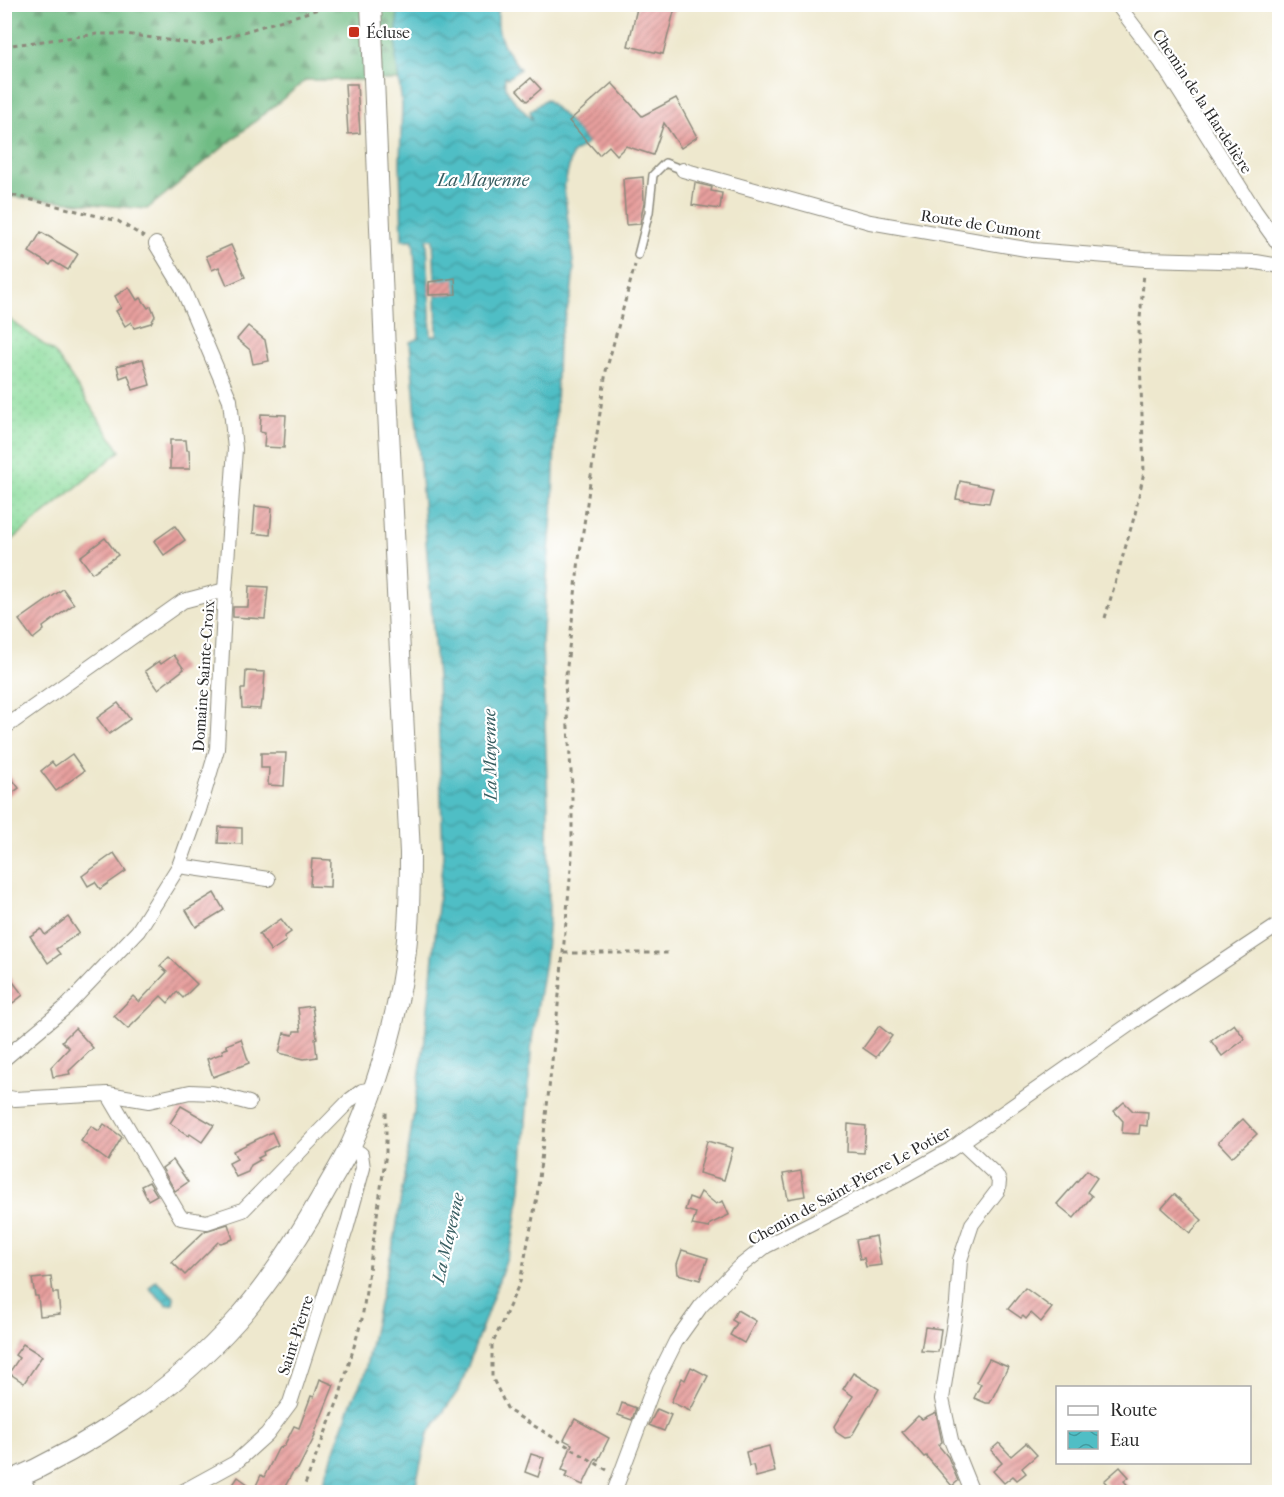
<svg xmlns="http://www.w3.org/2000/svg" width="1284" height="1497" font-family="'IM FELL French Canon',serif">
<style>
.grass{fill:url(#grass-dots);stroke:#5b8464;stroke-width:1.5}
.forest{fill:url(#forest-firs);stroke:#4e7458;stroke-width:1.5}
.water{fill:url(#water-waves);stroke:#3e7478;stroke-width:1.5;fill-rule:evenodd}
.building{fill:url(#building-hatch)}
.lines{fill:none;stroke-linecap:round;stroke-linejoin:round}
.service-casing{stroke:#8c8a7c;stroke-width:10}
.minor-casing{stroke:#8c8a7c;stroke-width:16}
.secondary-casing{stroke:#8c8a7c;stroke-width:22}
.path{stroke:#8c8a7c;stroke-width:3;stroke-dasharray:4.5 4.5;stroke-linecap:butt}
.service{stroke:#fff;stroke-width:7}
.minor{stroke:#fff;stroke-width:14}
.secondary{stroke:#fff;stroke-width:20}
.poi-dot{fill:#c8321e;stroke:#fff;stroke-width:2}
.labels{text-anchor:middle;stroke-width:4.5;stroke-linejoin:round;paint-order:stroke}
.poi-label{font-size:16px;fill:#2b2b2b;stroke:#fff;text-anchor:start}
.street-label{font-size:16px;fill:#2b2b2b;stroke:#fff}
.water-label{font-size:18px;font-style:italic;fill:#385e61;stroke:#fff}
</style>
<defs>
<pattern id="grass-dots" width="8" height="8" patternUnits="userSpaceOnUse" patternTransform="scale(1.5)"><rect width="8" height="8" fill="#8bdc9c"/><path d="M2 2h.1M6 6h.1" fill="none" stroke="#78bd87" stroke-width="1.8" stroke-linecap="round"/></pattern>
<pattern id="forest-firs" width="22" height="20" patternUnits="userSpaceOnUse" patternTransform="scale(1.5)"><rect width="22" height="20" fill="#70bc84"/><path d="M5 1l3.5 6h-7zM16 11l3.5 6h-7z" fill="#5c996c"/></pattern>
<pattern id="water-waves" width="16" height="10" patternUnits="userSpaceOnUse" patternTransform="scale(1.5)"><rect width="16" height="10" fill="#50bec5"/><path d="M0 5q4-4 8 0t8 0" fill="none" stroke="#439ba0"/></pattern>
<pattern id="building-hatch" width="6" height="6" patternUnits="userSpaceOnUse" patternTransform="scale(1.5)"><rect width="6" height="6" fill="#e79f9d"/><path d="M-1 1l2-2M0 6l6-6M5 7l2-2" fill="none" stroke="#bb8280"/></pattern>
</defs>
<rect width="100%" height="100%" fill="#fff"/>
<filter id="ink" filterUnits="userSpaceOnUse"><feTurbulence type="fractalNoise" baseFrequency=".0167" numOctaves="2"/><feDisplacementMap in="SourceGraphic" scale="12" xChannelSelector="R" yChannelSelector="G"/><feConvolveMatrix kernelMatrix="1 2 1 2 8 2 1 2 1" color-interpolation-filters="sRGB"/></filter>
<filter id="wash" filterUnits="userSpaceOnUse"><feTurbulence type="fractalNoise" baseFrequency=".008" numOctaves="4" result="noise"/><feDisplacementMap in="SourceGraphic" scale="24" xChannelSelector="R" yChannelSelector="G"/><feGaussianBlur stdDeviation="1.35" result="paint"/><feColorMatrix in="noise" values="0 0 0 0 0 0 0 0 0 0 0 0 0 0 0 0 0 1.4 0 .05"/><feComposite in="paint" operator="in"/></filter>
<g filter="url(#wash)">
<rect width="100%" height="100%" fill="#eee8ce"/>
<path class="grass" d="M5 316 55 353 120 451 5 546Z"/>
<path class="forest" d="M4 5H397L400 80H306L147 209 5 196Z"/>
<g class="water">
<path d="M398 5H499C494 34 503 47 520 69L508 78 505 76C502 93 522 108 533 121L530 111 546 99 570 122 588 143 572 154 564 188 574 270 571 295 558 344 553 501 542 642 548 805 549 918 545 961 532 1040 521 1190 512 1244 460 1388 428 1434 414 1492H320L351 1403 364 1376 377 1313 395 1236 425 1039 443 855 437 678 410 342 418 339 419 336 414 248 413 240H402L400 162 402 105 396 58ZM427 239H433L435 279H439L440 295H436L437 336H431Z"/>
<path d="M156 1280 174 1297 173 1304 167 1305 149 1288Z"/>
</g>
<g id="blocks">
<g class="building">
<path d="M638 4H676L663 54 628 46Z"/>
<path d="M531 78 541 89 527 101 517 90Z"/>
<path d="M612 83 642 116 676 98 697 137 681 148 664 123 653 155 626 146 617 155 609 146 599 155 569 121Z"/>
<path d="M345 84H357L360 133 348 134Z"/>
<path d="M643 177 644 202 640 224 626 225 623 179Z"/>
<path d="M695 183 712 187 711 191 722 193 720 209 692 205Z"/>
<path d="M41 232 78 254 68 270 53 261 50 265 29 252Z"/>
<path d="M231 245 245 277 227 285 219 267 212 270 206 256Z"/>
<path d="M455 278 456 294 429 295V282Z"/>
<path d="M129 287 137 300 141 298 148 308 151 306 155 316 151 323 134 328 131 322 125 326 116 311 121 308 115 296Z"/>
<path d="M248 326 265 340 269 361 253 364 250 350 237 339Z"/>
<path d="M143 359 150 385 133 390 128 375 120 378 117 366Z"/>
<path d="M261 414 286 415 284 448 264 447 265 433 260 432Z"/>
<path d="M170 440H186L187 450H189L190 469H170Z"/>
<path d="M960 481 993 488 989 503 956 499Z"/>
<path d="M255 506 272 508 270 535 253 533Z"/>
<path d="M175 526 185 540 164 555 154 541Z"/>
<path d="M105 538 118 555 92 573 80 557Z"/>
<path d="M249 586 268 587 265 619 233 617V607H248Z"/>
<path d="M63 589 74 604 43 627 44 630 33 639 19 620Z"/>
<path d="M174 655 184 669 158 689 145 671 159 661 161 664Z"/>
<path d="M246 671 265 672 263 701H261L260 709 242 708 241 689H245Z"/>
<path d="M118 703 130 719 109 734 97 718Z"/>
<path d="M261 753H286L284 786 268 785 269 768H261Z"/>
<path d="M72 754 84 771 56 791 41 771 52 762 55 766Z"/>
<path d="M4 768 19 788 4 799Z"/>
<path d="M219 827 242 828V844L218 843Z"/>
<path d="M114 853 126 871 100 889 95 882 88 886 82 876Z"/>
<path d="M312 859 331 860 330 887 310 886Z"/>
<path d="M214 893 224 910 196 927 186 910Z"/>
<path d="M68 917 79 933 56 949 60 954 48 963 30 936 41 929 45 935Z"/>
<path d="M281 919 291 932 284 937 286 941 271 951 259 934Z"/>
<path d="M169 957 197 984 183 998 177 992 168 1003 161 996 128 1029 114 1016 133 996 139 1002 167 972 160 966Z"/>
<path d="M4 970 23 995 9 1006 4 1000Z"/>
<path d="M312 1006 317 1038 315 1039 317 1057 304 1059 279 1053 284 1033 293 1035 294 1031H301L298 1008Z"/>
<path d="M1234 1024 1245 1039 1222 1056 1211 1041Z"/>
<path d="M879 1026 892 1036 876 1057 863 1048Z"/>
<path d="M75 1028 93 1048 69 1071 70 1074 53 1077 51 1067 69 1048 62 1041Z"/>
<path d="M241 1039 249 1063 213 1077 207 1059 223 1053 222 1050 228 1048 226 1045Z"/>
<path d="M1124 1102 1133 1111 1148 1112 1147 1126 1140 1125 1139 1134 1122 1133 1123 1121 1114 1111Z"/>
<path d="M181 1106 214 1125 202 1142 190 1134 189 1136 170 1123Z"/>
<path d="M1243 1119 1257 1134 1232 1157 1218 1142Z"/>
<path d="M104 1124 122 1137 108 1161 81 1141 91 1126 99 1131Z"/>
<path d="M848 1124 866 1126 864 1153 847 1152Z"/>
<path d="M272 1132 278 1145 263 1152 264 1155 258 1158 260 1160 251 1165 248 1172 236 1177 229 1163 237 1159 233 1151Z"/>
<path d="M707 1141 733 1148 724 1180 699 1173Z"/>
<path d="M173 1160 188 1182 175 1191 162 1168Z"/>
<path d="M1087 1170 1097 1178 1087 1192 1092 1196 1074 1218 1057 1204Z"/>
<path d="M801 1171 805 1196 788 1199 783 1174Z"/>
<path d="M149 1182 157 1195 148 1200 141 1186Z"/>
<path d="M701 1192 716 1204 723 1201 729 1215 710 1224 709 1228 692 1225 696 1213 685 1210 689 1197 697 1200Z"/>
<path d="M1174 1194 1202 1220 1190 1233 1162 1208Z"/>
<path d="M228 1224 233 1239 221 1243 218 1242 185 1275 172 1262 205 1231Z"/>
<path d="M876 1236 881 1265 866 1267 864 1258 860 1259 856 1240Z"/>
<path d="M682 1250 708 1258 700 1280 678 1274 677 1264Z"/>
<path d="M51 1277 53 1293H58L60 1314 40 1316 38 1296H35L32 1279Z"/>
<path d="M1025 1288 1052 1308 1041 1322 1031 1313 1026 1319 1023 1316 1021 1318 1008 1309Z"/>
<path d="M737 1310 756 1321 744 1343 730 1335 737 1323 732 1320Z"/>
<path d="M925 1327 941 1329 938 1352 921 1351Z"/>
<path d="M23 1344 42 1356 24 1383 9 1373 19 1358 15 1355Z"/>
<path d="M989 1359 1008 1367 990 1403H986L974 1398 981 1384 976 1382Z"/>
<path d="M691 1367 708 1376 690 1411 671 1402 682 1378 685 1380Z"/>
<path d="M853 1373 879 1389 851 1437 845 1438 836 1432 834 1426 853 1396 843 1389Z"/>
<path d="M320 1379 334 1385 314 1435 315 1436 298 1469 294 1470 282 1492H253L261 1475 264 1477 278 1449 284 1446 294 1426 299 1428 311 1396 314 1397Z"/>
<path d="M622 1403 636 1408 632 1420 618 1415Z"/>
<path d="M657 1409 671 1415 664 1431 649 1425Z"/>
<path d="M936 1412 942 1442 938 1445 948 1457 958 1481 952 1486 926 1456 924 1457 902 1432 918 1416 922 1419Z"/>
<path d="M575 1419 609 1438 598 1460 596 1458 583 1485 565 1477 568 1472 562 1470 572 1444 564 1440Z"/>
<path d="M999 1443 1011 1456 1026 1443 1037 1455 1022 1468 1026 1473 1017 1480 1013 1476 1004 1483 993 1471 1002 1463 991 1450Z"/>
<path d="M769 1446 775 1472 756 1477 753 1465 749 1466 746 1452Z"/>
<path d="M531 1454 544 1458 538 1477 525 1472Z"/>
<path d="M1120 1467 1129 1477 1124 1481 1134 1492H1114L1104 1481Z"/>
<path d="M238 1477 249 1485 244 1492H228Z"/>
</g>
</g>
</g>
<g filter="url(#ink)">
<use href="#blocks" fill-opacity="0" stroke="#8c8a7c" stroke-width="1.5"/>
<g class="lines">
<g class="service-casing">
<path id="service" d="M638 255 649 212 653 175 665 163 683 170"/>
</g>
<g class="minor-casing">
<g id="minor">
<path d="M1117 4 1161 62 1255 211 1280 246"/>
<path d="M683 170 870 222 1032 250 1145 259 1256 262 1280 266"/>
<path d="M4 728 183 601 225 590"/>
<path d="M179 866 268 879"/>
<path d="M4 1059 66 1007 138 931 179 866 199 810 217 749 225 590 235 449 230 400 182 287 156 244"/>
<path d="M108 1094 181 1218 207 1222 243 1210 350 1100 362 1091 373 1089"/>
<path d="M4 1097 15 1099 108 1094 149 1101 190 1092 212 1093 249 1103"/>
<path d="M961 1142 996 1175 999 1181 998 1190 972 1224 960 1260 957 1303 942 1399 951 1440 972 1492"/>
<path d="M13 1477H21L30 1492"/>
<path d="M182 1492 235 1463 267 1434 290 1403 347 1226 363 1168 361 1154 350 1147"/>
<path d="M614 1492 655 1383 676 1341 701 1306 738 1268 766 1246 900 1178 950 1150 1140 1017 1280 924"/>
</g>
</g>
<g class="secondary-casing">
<path id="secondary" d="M4 1484C90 1446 174 1391 237 1320 271 1281 299 1237 324 1193 333 1177 343 1161 351 1145 374 1095 391 1039 401 985 409 941 410 897 410 853L385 351 371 4"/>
</g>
<g class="path">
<path d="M269 4 322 8 341 4"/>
<path d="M4 46 98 34H126L200 45 322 8"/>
<path d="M4 193 118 221 144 237"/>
<path d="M1105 618 1135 514 1144 472 1139 330 1144 273"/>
<path d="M564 953H672"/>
<path d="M607 1470 508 1410 492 1377V1345L520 1282 537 1197 557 1016 572 858V786L565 684 579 559 606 371 635 265"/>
<path d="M302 1492 339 1398 362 1319 386 1153V1109"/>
</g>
<use href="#service" class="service"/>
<use href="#minor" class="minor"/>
<use href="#secondary" class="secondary"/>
</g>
</g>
<rect class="poi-dot" x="348" y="26" width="12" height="12" rx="3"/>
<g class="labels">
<g class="poi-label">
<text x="366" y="38">Écluse</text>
</g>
<g class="street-label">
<text transform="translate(1203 101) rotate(57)" y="6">Chemin de la Hardelière</text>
<text transform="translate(981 224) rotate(9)" y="6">Route de Cumont</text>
<text transform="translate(203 676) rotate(-86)" y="6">Domaine Sainte-Croix</text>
<text transform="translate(849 1185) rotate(-29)" y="6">Chemin de Saint-Pierre Le Potier</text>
<text transform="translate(295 1335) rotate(-72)" y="6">Saint-Pierre</text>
</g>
<g class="water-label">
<text x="483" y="186">La Mayenne</text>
<text transform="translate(490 755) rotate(-91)" y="6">La Mayenne</text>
<text transform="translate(448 1238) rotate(-77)" y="6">La Mayenne</text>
</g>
</g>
<rect width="1284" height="1497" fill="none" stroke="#fff" stroke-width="24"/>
<rect x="1056" y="1386" width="195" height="78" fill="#ffffff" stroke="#aaaaaa" stroke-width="1.5"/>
<rect x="1068" y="1406" width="30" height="9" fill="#ffffff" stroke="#aaaaaa" stroke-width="1.5"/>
<text x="1110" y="1416" font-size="18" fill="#2b2b2b">Route</text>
<rect x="1068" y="1431" width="30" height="18" fill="url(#water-waves)" stroke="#aaaaaa" stroke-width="1.5"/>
<text x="1110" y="1446" font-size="18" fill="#2b2b2b">Eau</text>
</svg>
